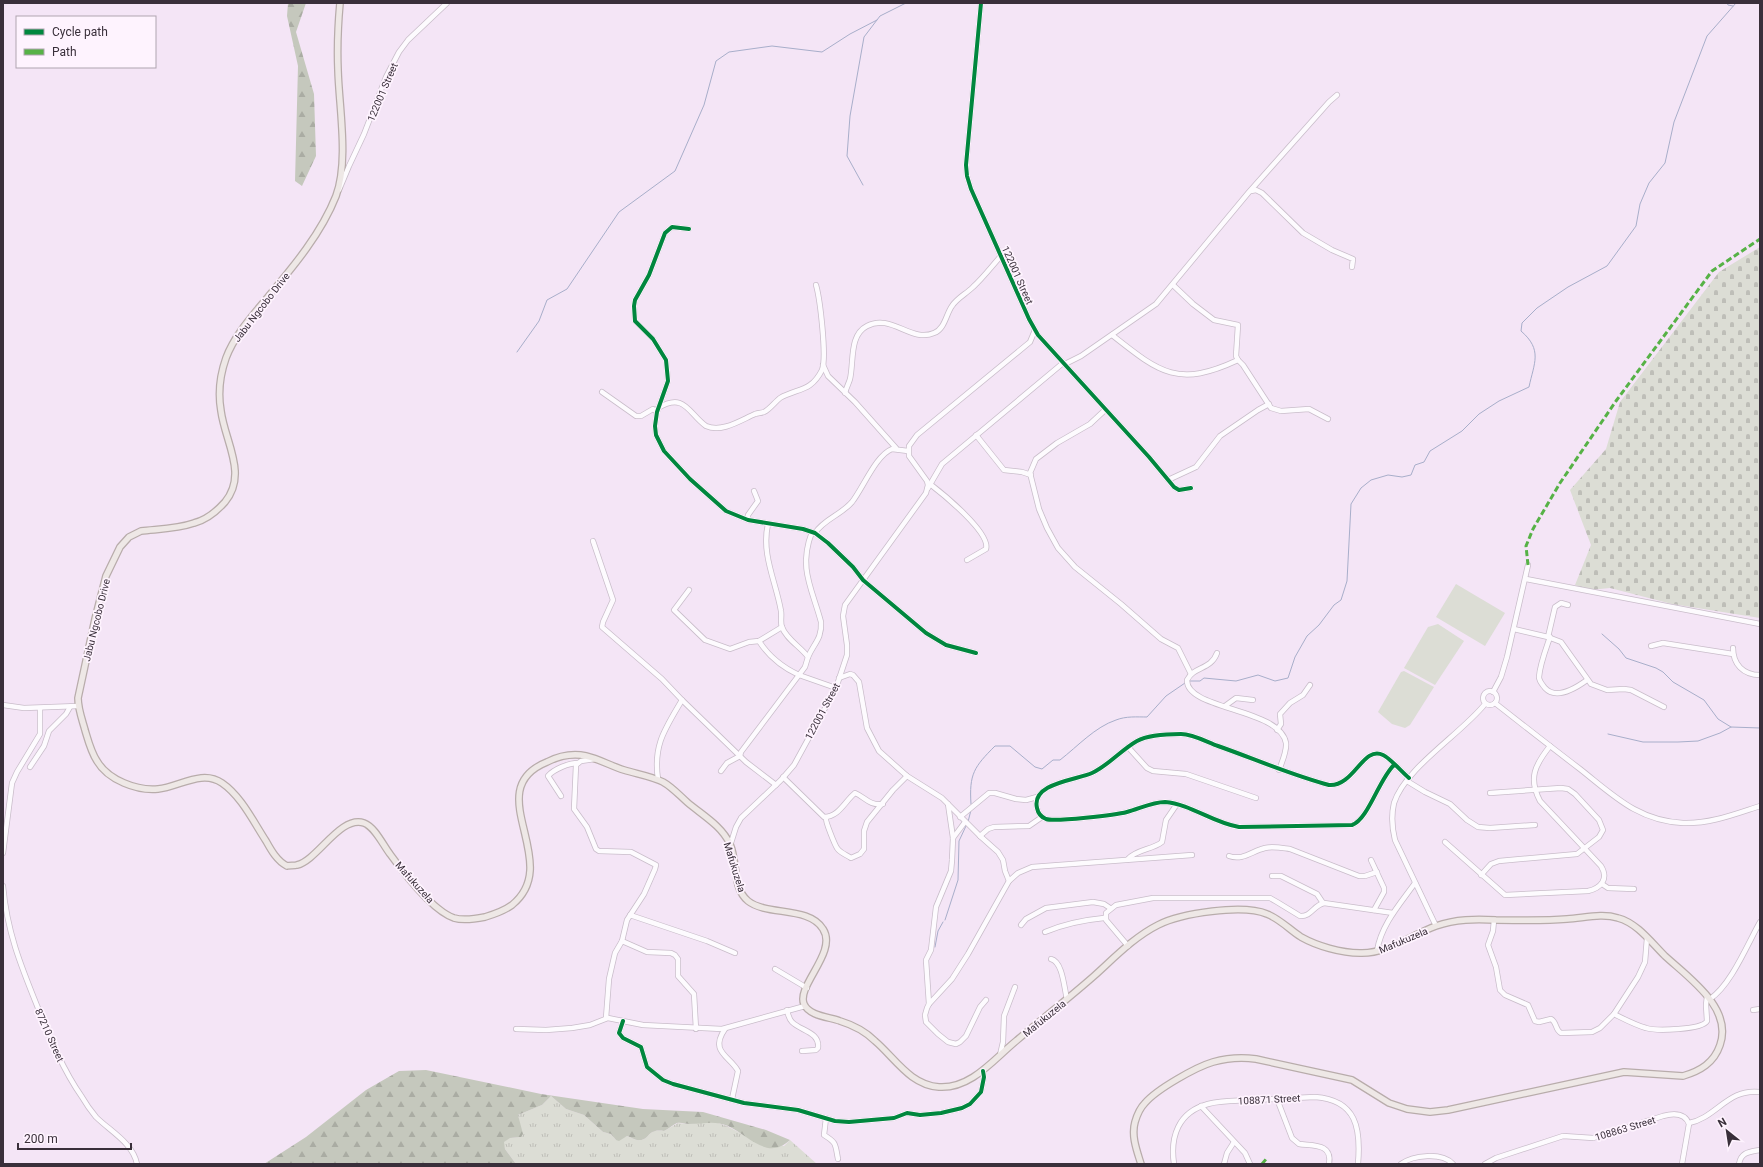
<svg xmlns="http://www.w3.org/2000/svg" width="1763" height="1167" font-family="Roboto,sans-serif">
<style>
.grass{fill:url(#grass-tufts)}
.forest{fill:url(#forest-firs)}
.cemetery{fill:url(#cemetery-stones)}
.pitch{fill:#dcddd5}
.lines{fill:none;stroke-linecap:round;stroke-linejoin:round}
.stream{stroke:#a8aeca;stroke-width:1}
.minor-casing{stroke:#c9bdca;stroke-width:6}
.major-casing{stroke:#b8acab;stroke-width:8}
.minor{stroke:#fdfbfe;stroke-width:4.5}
.major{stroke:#eee8e6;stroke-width:5.5}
.quiet{stroke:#56b246;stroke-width:3;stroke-dasharray:6 3;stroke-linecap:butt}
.cycleway-casing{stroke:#fef3fe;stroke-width:6}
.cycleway{stroke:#00873e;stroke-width:4}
.labels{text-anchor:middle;stroke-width:3.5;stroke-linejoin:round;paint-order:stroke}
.street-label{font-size:10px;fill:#392f3a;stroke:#fef3fe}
</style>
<defs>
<pattern id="grass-tufts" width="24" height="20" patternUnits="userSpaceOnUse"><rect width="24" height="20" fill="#dcddd5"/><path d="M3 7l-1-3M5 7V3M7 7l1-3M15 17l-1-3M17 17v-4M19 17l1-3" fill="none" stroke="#bebeb8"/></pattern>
<pattern id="forest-firs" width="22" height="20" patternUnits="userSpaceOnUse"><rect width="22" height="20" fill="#c5c8bd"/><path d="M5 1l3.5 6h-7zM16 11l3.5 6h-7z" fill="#aaaca3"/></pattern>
<pattern id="cemetery-stones" width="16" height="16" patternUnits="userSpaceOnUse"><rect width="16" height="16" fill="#dcddd5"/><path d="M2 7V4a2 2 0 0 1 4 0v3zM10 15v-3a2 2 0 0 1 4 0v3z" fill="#bebeb8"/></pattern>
</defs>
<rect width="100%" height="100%" fill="#f4e5f6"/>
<path class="grass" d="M551 1096 566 1109 584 1115 603 1132 611 1134 616 1140 627 1136C631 1137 636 1141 640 1140 650 1140 647 1128 664 1131L678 1123 690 1124 702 1122H715L727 1126 742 1134 784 1146 790 1140 817 1164H516L505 1149 503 1142 509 1138 521 1137 518 1115 542 1105Z"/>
<g class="forest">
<path d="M288 3H306L296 32 314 94 316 156 302 186 295 181 298 66 287 16Z"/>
<path d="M426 1070 541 1094 643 1109 703 1112 766 1130 790 1140C767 1161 750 1136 728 1126 714 1120 704 1124 689 1124 686 1124 681 1122 677 1123 673 1125 668 1129 664 1131 647 1128 650 1140 640 1140 636 1141 631 1137 627 1136L619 1141 616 1140 611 1134 603 1132 584 1115 566 1109 551 1096 542 1105 518 1115 523 1134 521 1137 510 1138 504 1142 505 1149 516 1164H264L306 1137 366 1090 399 1071Z"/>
</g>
<path class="cemetery" d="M1760 247V618L1672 604 1610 588 1590 590 1575 585 1591 545 1570 490 1606 449 1620 402 1719 272Z"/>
<g class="pitch">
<path d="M1456 584 1505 613 1485 646 1436 617Z"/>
<path d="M1438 624 1464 641 1435 685 1404 668 1428 627Z"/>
<path d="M1404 671 1434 687 1410 725 1405 728 1392 724 1378 712 1401 672Z"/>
</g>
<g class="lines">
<g class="stream">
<path d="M1727 3 1728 5 1733 6"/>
<path d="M863 185 847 156 850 116 864 37 880 16 906 3"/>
<path d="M517 352 539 321 547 300 567 289 619 212 675 171 704 105 716 61 729 52 772 46 822 52 850 34 877 20"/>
<path d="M1602 634 1619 649 1626 658 1656 668 1663 672 1673 682 1704 700 1718 719 1731 727"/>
<path d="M1189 681H1200L1204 678 1236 681 1258 675 1275 681 1288 678 1295 657 1307 636 1319 625 1334 605 1341 600 1347 581 1351 504 1361 488 1371 480 1388 475 1402 477 1411 475 1415 465 1424 462 1430 451 1462 431 1479 414 1499 401 1529 387C1534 363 1543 350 1521 331L1522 323 1537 308 1568 287 1607 266 1636 226 1640 204 1649 183 1665 163 1674 122 1707 36 1736 3"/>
<path d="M1608 734 1643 742H1678L1698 741 1720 733 1731 727 1760 728"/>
<path d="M971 804C969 774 974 767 995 746H1010L1035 767 1042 769 1053 760H1060C1078 746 1095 727 1116 720 1126 716 1137 717 1147 717L1166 696 1185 683"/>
<path d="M968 822 971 810"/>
<path d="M945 920 958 880 959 841 966 826"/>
<path d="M935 947 938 931 943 922"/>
</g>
<g class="minor-casing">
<g id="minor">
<path d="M981 3 966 165 967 176 971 189 1029 319 1038 335 1149 457 1174 487 1179 490 1191 488"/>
<path d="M339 190 349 166 364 134 386 77 399 52 408 40 447 3"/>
<path d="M1251 191 1256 190 1262 193 1303 233 1332 250 1353 259 1352 267"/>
<path d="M689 229 672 227 665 233 649 275 635 300 634 306 635 321 653 339 666 360 668 381 657 412 655 426 656 435 664 451 690 479 726 511 748 520 803 529 815 533 828 543 853 567 863 580 926 633 946 645 976 653"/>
<path d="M1173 285 1193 304 1214 320 1238 325 1236 356 1238 360 1243 365 1271 408 1281 411 1309 409 1328 419"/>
<path d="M1112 335C1160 373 1178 388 1238 360"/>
<path d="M1065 364 1081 356 1156 304 1249 192 1329 102 1337 95"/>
<path d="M823 365 828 376 855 402 896 448"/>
<path d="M602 392 636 416H641L653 409 657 412"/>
<path d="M845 393C846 388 849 383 850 379 854 362 849 335 867 326 891 313 911 343 934 333 945 329 946 314 952 306 957 298 966 294 973 287 983 278 992 266 1001 256"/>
<path d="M658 408C685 392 688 413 706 426 722 433 741 420 755 414 758 413 761 413 764 412 769 410 775 402 780 398 798 388 811 392 822 370 827 357 820 299 816 285"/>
<path d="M1105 410 1090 424 1057 443 1036 459 1030 473 1039 509 1047 528 1058 548 1075 567 1121 604 1161 639 1178 648 1191 674"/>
<path d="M976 435 1004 470 1022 472 1031 475"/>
<path d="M1168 480 1196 467 1220 436 1258 410 1269 404"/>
<path d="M930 484C943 494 991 533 986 549L967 560"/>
<path d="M928 488 942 464 1063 363"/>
<path d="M748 520V515L758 501 754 491"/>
<path d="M815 533C824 519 841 515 852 502 863 488 876 455 892 449L908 451"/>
<path d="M593 541 613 600 603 622 602 627 662 679 682 700 746 762 776 785"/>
<path d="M1526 579 1760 624"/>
<path d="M689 590 674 610 705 640 730 649 749 642 759 641 782 627"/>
<path d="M1514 629 1548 637 1561 642 1591 684 1607 690 1624 689 1631 690 1664 707"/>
<path d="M1548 637 1555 607 1561 603 1568 605"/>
<path d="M1550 637C1546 649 1540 664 1539 677 1539 681 1542 684 1545 688 1556 700 1576 688 1587 680"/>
<path d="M759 641C769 657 782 667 799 675L805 667 808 657C801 647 786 639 782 627 780 622 782 616 781 611 776 582 761 554 768 524"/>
<path d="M1651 646 1663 643 1733 654"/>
<path d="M1733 648C1733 664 1743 675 1760 675"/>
<path d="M1217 653C1211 670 1194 666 1187 680 1186 710 1280 708 1286 743 1287 751 1282 762 1279 770"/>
<path d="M808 657C814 643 822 639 821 622 812 588 798 568 812 532"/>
<path d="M839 678 850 674 853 675 859 682 867 728 879 751 907 776 942 798 980 836 998 852 1003 860 1005 871 1009 881"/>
<circle cx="1490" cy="698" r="7"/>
<path d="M1493 692 1501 677 1507 657 1528 565"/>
<path d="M1495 703C1523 725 1551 747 1580 769 1613 795 1638 821 1683 823 1710 824 1735 814 1760 806"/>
<path d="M3 705 24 708 78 706"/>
<path d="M1225 706 1236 698 1253 700"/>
<path d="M1277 730 1281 724 1280 714 1290 703 1303 695 1310 685"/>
<path d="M1128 747 1147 768 1153 771 1186 774 1256 798"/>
<path d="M595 759 581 761 576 765 574 809 587 827 596 849 599 851 631 852 656 865 655 869 644 894 627 920 622 941 615 953 609 979 606 1018"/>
<path d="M1394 765C1379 779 1368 820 1352 825L1239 827C1213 823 1191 804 1165 802 1152 802 1139 809 1127 812 1116 815 1055 822 1046 819 1041 817 1038 813 1037 808 1031 783 1077 780 1092 773 1109 765 1121 750 1137 741 1148 735 1168 734 1181 734 1193 734 1207 742 1218 746 1255 759 1291 775 1329 785 1354 787 1363 745 1383 755 1391 759 1401 771 1409 778"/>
<path d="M30 767 44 746 49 731 66 714 70 707"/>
<path d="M721 771 727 763 740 756 741 752 799 675 836 688"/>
<path d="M783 777 824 817C839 817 845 801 855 793 865 797 869 806 883 804"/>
<path d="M658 779C653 745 665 729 682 700"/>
<path d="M1407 781 1425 792 1450 804 1467 820 1478 827 1490 828 1535 825"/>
<path d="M561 796 548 776C554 769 569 763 578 763"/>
<path d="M960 817 989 793H995L1016 799 1026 800 1037 797"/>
<path d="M826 818C825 821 835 845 837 848 840 853 847 855 851 858L860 854 864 849V831L867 822 893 790 907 776"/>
<path d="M980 836 988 829 994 827 1029 826 1042 817"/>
<path d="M953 838 965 822"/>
<path d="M1445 842 1505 895 1588 891C1601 888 1609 879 1601 866L1540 801C1528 778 1535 765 1550 746"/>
<path d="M730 846 736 827 741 818 781 780 794 765 836 688 847 655V645L843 616 845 605 926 493 928 485 927 481 909 456V446L917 435 1030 342 1035 330"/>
<path d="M3 853 12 783 17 772 40 734V708"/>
<path d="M1229 856C1243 861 1252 851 1265 848 1273 846 1282 848 1290 849L1359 876H1365L1377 872"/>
<path d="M1128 859C1137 849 1152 850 1162 842L1166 820 1177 804"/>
<path d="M1371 860 1384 888V892L1374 910"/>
<path d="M1481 875 1491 864 1499 861 1577 854 1599 837 1603 830 1599 820 1575 794 1568 789 1561 788 1490 793"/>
<path d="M1272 876H1281L1317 894 1323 903"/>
<path d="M1602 884 1608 888 1634 889"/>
<path d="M3 886C7 932 21 966 38 1008 50 1038 63 1070 82 1097 86 1104 91 1111 96 1117 110 1131 133 1143 137 1164"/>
<path d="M630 915 707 941 735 953"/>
<path d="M1494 920 1493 931 1488 945 1496 967 1500 990 1505 995 1528 1005 1535 1021 1539 1022 1551 1019C1557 1022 1555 1030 1561 1033L1592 1032 1600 1028 1614 1014"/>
<path d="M1021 925 1026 919 1046 908 1093 902 1104 904 1110 908"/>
<path d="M1436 926 1395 840C1392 828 1391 816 1394 803 1405 768 1461 734 1485 704"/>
<path d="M1045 932C1064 924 1083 920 1104 918"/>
<path d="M1647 938 1645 962 1638 977 1614 1014C1624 1019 1635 1025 1646 1028 1656 1031 1702 1030 1707 1021L1706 1005 1707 996"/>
<path d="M622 941 647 952 671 953 675 955 678 959V976L694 994 696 1029"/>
<path d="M1128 946 1106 920V913L1116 905 1153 898H1270L1277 902 1300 916C1311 917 1314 905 1324 903L1393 913"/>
<path d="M1377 951C1381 925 1400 904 1415 883"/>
<path d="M1051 959C1063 962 1064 988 1067 999"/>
<path d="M775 969 807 988"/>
<path d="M1710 999C1731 985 1747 945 1760 922"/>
<path d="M986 1000 980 1007 966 1036 960 1042 956 1044 948 1042 938 1034 926 1022 925 1015 927 1008 929 1004 952 979 968 954 1009 881 1018 873 1032 867 1192 855"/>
<path d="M929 1004 926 960 931 950 936 907 951 871 952 860 953 838 948 804"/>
<path d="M787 1010C788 1015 789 1019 792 1022 801 1031 820 1032 818 1048L816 1050 802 1051"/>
<path d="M1753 1010 1760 1009"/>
<path d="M623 1021 619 1033 623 1038 641 1047 647 1067 663 1080 673 1084 744 1103 798 1110 835 1121 849 1122 894 1118 907 1113 920 1115 941 1113 962 1108 970 1104 981 1092 984 1077 983 1071"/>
<path d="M516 1029 546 1030 572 1028 590 1025 608 1018 643 1025 722 1029 805 1006"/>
<path d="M725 1029C709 1052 730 1056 738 1071L732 1099"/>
<path d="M1000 1055 1003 1042 1004 1016 1015 987"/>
<path d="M1277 1099 1292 1138 1299 1144C1312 1146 1333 1143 1329 1164"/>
<path d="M1201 1106 1245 1153 1250 1164"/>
<path d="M826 1118 824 1135C837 1143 835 1144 838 1159"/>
<path d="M1689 1123C1716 1118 1728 1088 1760 1092"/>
<path d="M1174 1164C1170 1137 1178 1112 1208 1104 1222 1100 1239 1101 1253 1100 1274 1099 1294 1098 1315 1097 1357 1100 1361 1129 1358 1164"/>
<path d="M1224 1164 1227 1153 1234 1142"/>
<path d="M1401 1164C1413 1155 1442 1152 1453 1164"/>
<path d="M1485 1164 1496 1158 1563 1136 1593 1138 1663 1116C1674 1113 1685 1113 1689 1124L1682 1164"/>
<path d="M1739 1164C1741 1152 1749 1152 1760 1150"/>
</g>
</g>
<g class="major-casing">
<path id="major" d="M340 3C338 25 337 47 338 70 339 107 349 161 336 196 321 234 293 267 267 298 252 316 234 336 226 358 220 375 218 394 221 411 225 442 248 474 225 502 217 511 206 520 194 523 177 529 158 529 141 531L129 537 120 547 106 576 95 619 78 698C78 709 82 719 85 730 88 740 91 752 97 761 108 780 137 791 158 789 179 787 202 769 222 783 241 796 253 821 266 841 271 850 277 861 287 866 290 865 294 866 297 865 318 860 340 815 364 823 375 827 383 845 390 854 403 872 433 911 454 918 464 921 475 919 485 917 495 914 504 911 512 905 565 862 478 790 547 762 559 756 572 753 586 756 599 759 611 766 624 770 637 774 651 776 663 782 672 787 679 795 687 802 702 815 721 825 730 844 738 862 732 888 748 901 767 916 809 906 823 929 838 952 796 986 804 1004 809 1016 829 1017 840 1021 853 1025 865 1031 875 1041 895 1058 910 1085 939 1087 971 1089 994 1059 1016 1041 1042 1019 1069 998 1094 976 1114 958 1134 937 1158 925 1181 913 1243 904 1267 914 1280 919 1290 930 1301 937 1317 946 1341 953 1360 953 1387 954 1411 935 1436 926 1456 919 1475 919 1496 920 1520 920 1543 921 1567 919 1584 918 1602 913 1618 918 1637 923 1651 942 1665 956 1689 978 1733 1008 1720 1045 1714 1063 1700 1071 1683 1076L1624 1072 1448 1110 1430 1112 1407 1109 1389 1103 1352 1080 1256 1059C1242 1057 1227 1058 1213 1062 1196 1067 1157 1089 1145 1103 1140 1108 1137 1115 1135 1122 1131 1136 1137 1151 1141 1164"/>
</g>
<use href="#minor" class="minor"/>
<use href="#major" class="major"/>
<g class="quiet">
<path d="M1528 565 1526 546 1533 529 1560 483 1616 401 1712 271 1760 239"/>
<path d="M1262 1164 1267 1158"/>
</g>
<g class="cycleway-casing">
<g id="cycleway">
<path d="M981 3 966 165 967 176 971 189 1029 319 1038 335 1149 457 1174 487 1179 490 1191 488"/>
<path d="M689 229 672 227 665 233 649 275 635 300 634 306 635 321 653 339 666 360 668 381 657 412 655 426 656 435 664 451 690 479 726 511 748 520 803 529 815 533 828 543 853 567 863 580 926 633 946 645 976 653"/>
<path d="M1394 765C1379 779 1368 820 1352 825L1239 827C1213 823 1191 804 1165 802 1152 802 1139 809 1127 812 1116 815 1055 822 1046 819 1041 817 1038 813 1037 808 1031 783 1077 780 1092 773 1109 765 1121 750 1137 741 1148 735 1168 734 1181 734 1193 734 1207 742 1218 746 1255 759 1291 775 1329 785 1354 787 1363 745 1383 755 1391 759 1401 771 1409 778"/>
<path d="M623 1021 619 1033 623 1038 641 1047 647 1067 663 1080 673 1084 744 1103 798 1110 835 1121 849 1122 894 1118 907 1113 920 1115 941 1113 962 1108 970 1104 981 1092 984 1077 983 1071"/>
</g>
</g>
<use href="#cycleway" class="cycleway"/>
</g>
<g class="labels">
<g class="street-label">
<text transform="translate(382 92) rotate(-67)" y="4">122001 Street</text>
<text transform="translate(1018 275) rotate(66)" y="4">122001 Street</text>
<text transform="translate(261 307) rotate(-52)" y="4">Jabu Ngcobo Drive</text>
<text transform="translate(96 620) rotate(-76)" y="4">Jabu Ngcobo Drive</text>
<text transform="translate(822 711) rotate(-62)" y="4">122001 Street</text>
<text transform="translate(735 867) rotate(73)" y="4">Mafukuzela</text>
<text transform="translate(415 882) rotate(48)" y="4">Mafukuzela</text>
<text transform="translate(1403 940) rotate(-23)" y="4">Mafukuzela</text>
<text transform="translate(1044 1018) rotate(-39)" y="4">Mafukuzela</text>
<text transform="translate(50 1035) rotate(66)" y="4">87210 Street</text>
<text transform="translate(1269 1099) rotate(-3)" y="4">108871 Street</text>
<text transform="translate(1625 1128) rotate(-17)" y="4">108863 Street</text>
</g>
</g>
<rect width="1763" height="1167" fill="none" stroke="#392f3a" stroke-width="8"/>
<rect x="16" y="16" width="140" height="52" fill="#fef3fe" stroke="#afa5b0"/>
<rect x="24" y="29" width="20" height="6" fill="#00873e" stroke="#afa5b0"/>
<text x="52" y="36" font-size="12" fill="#392f3a">Cycle path</text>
<rect x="24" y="49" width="20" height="6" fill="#56b246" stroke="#afa5b0"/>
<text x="52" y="56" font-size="12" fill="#392f3a">Path</text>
<g transform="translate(1727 1131) rotate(330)" stroke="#fef3fe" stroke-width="3" paint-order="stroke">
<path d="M0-3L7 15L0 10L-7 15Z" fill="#392f3a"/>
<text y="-6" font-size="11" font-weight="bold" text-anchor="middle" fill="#392f3a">N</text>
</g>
<path d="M18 1143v6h113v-6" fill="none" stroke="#392f3a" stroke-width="2"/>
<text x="24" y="1143" font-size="12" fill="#392f3a" stroke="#fef3fe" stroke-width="3" paint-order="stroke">200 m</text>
</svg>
